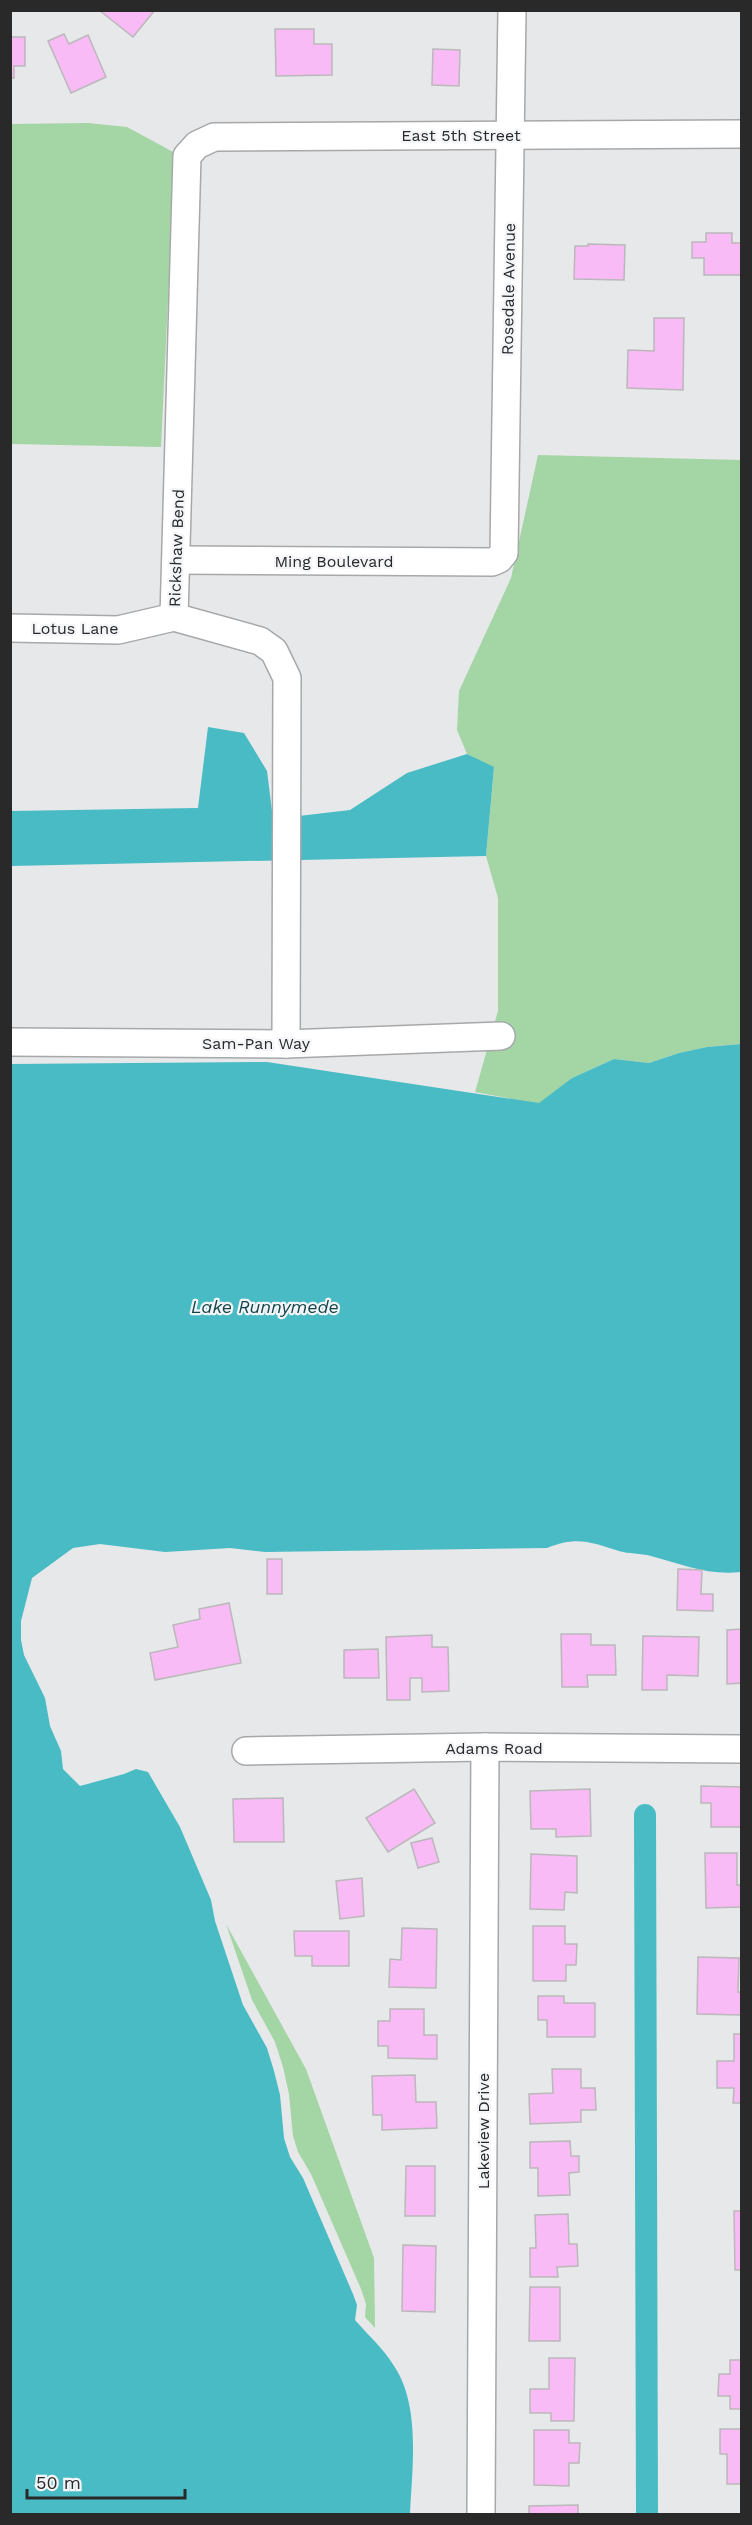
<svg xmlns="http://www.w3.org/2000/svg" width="752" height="2525" font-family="'Work Sans',sans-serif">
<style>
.green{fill:#a4d5a5}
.water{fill:#48bbc4}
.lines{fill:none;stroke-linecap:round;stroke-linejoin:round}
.canal{stroke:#48bbc4;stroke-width:22}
.building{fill:#f9bbf5;stroke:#bab8ba;stroke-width:1.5}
.minor-casing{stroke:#a6a8aa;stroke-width:30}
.minor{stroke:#fff;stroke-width:27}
.labels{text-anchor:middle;stroke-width:4.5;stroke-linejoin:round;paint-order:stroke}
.street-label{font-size:16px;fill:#29292a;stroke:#f4f5f8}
.water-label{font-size:18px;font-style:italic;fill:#104448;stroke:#f4f5f8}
</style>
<rect width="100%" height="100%" fill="#e7e8ea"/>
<g class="green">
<path d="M88 123 127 127 175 153 161 447 11 444V124Z"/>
<path d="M538 455 741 460V1044L707 1047 679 1053 649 1063 614 1059 572 1078 539 1104 475 1092 498 1011V898L486 856 494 768 467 754 457 730 459 691 511 578Z"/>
<path d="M226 1924 306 2069 374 2258 375 2328 365 2317 366 2304 361 2289 311 2174 298 2152 293 2136 289 2094 283 2067 275 2042 252 2000Z"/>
</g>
<g class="water">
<path d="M208 727 244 733 267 771 273 819 350 810 407 773 467 754 494 767 486 856 11 866 10 811 198 808Z"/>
<path d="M741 1044V1572C709 1576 681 1564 651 1556 640 1553 629 1554 619 1551 590 1542 577 1536 547 1548L265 1552 230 1548 165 1552 100 1544 73 1548 32 1578 21 1621V1640L24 1655 45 1698 50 1726 61 1751 63 1769 80 1786 124 1774 136 1769 148 1772 180 1827 211 1900 215 1921 243 2005 267 2048 274 2071 280 2095 284 2138 290 2157 303 2178 353 2294 357 2305 355 2320C368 2335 384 2349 394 2366 421 2406 412 2469 410 2514H11L10 1064 267 1062 539 1103 572 1078 614 1059 649 1063 679 1053 707 1047Z"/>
</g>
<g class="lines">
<path class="canal" d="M645 1815 647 2514"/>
</g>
<g class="building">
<path d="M99 10H155L133 37Z"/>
<path d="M275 29H314V44H332V75L276 76Z"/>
<path d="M64 34 69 44 88 35 106 77 71 93 48 41Z"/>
<path d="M10 37H25V66H14V78H10Z"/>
<path d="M433 49 460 50 459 86 432 85Z"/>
<path d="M706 233H732V243H742V275H704V258H692V242H706Z"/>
<path d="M588 244 625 245 624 280 574 279 575 246H588Z"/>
<path d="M654 318H684L683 390 627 388 628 350 654 351Z"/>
<rect x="267" y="1559" width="15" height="35"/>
<path d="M678 1569 702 1570 701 1594H713V1611L677 1610Z"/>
<path d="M229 1603 241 1663 155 1680 150 1653 178 1647 173 1625 200 1619 199 1609Z"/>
<path d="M742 1629V1683L727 1684V1630Z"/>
<path d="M561 1634H591V1645H615L616 1675H587L588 1687H562Z"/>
<path d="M432 1635V1647H448L449 1691 422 1692V1678H410V1700H387L386 1637Z"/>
<path d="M643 1636 699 1637 698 1676 667 1675V1690H642Z"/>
<path d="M378 1649 379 1678H344V1650Z"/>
<path d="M701 1786 742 1787V1827H711V1803H701Z"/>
<path d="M414 1789 435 1823 388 1852 366 1818Z"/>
<path d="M590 1789 591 1836 556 1837V1829H531L530 1791Z"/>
<path d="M283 1798 284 1842H234L233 1799Z"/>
<path d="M432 1838 439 1862 418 1868 411 1843Z"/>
<path d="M705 1853H737V1885H742V1907L706 1908Z"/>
<path d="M531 1854 577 1856V1893L565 1892 564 1910 530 1909Z"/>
<path d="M362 1878 364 1916 340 1919 336 1881Z"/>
<path d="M533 1926H565V1944H577L576 1965H566V1981H533Z"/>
<path d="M402 1928 437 1929 436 1988 389 1987 390 1959 401 1960Z"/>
<path d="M294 1931H349V1966H312V1956H295Z"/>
<path d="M698 1957 739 1958 738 1992H742V2015L697 2014Z"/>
<path d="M538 1996H564V2003H595V2037H547V2020H538Z"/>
<path d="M390 2009H424V2035H437V2059L388 2058V2046H378V2021H390Z"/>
<path d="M734 2034H742V2103H733L734 2088H717V2061H734Z"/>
<path d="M552 2069H581V2088H595L596 2110H581V2122L530 2124 529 2094 553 2093Z"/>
<path d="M415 2075 416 2102H436L437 2128 382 2130V2115H373L372 2076Z"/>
<path d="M570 2141 571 2156H579V2172L569 2173 570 2195 538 2196V2168H530V2142Z"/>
<path d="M406 2166H435V2216H405Z"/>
<path d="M734 2211H742V2270H735Z"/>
<path d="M568 2214 569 2244H577L578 2266 557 2267 558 2277H530V2248H536L535 2215Z"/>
<path d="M403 2245 436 2246 435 2312 402 2311Z"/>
<path d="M530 2287H560V2341H529Z"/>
<path d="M549 2358H575L574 2421H551V2413H530V2389H549Z"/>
<path d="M730 2360H742V2409H730V2396H718L719 2374H730Z"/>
<path d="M720 2429H742V2484H727V2454H720Z"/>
<path d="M534 2430H569V2443H580L579 2463H569V2486L534 2485Z"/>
<path d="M578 2505V2514H529V2506Z"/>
</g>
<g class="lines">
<g class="minor-casing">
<g id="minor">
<path d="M176 560 492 562 499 559 504 553 512 10"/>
<path d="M10 628 118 630 174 617"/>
<path d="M10 1042 286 1044 501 1036"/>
<path d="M286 1044 287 678 274 651 260 641 174 617 187 156 197 145 214 137 742 134"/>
<path d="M246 1751 485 1747 742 1749"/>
<path d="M481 2514 485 1747"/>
</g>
</g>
<use href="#minor" class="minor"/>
</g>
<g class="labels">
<g class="street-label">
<text x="461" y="141">East 5th Street</text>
<text transform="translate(508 289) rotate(-89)" y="6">Rosedale Avenue</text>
<text transform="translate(176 548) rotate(-88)" y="6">Rickshaw Bend</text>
<text x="334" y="567">Ming Boulevard</text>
<text x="75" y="634">Lotus Lane</text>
<text x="256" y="1049">Sam-Pan Way</text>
<text x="494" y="1754">Adams Road</text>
<text transform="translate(483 2131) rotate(-90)" y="6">Lakeview Drive</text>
</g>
<g class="water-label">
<text x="265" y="1313">Lake Runnymede</text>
</g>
</g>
<rect width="752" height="2525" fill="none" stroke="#29292a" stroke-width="24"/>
<path d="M27 2489v9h158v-9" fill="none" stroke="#29292a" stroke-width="3"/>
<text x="36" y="2489" font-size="18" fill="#29292a" stroke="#f4f5f8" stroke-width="4.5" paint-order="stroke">50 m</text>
</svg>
